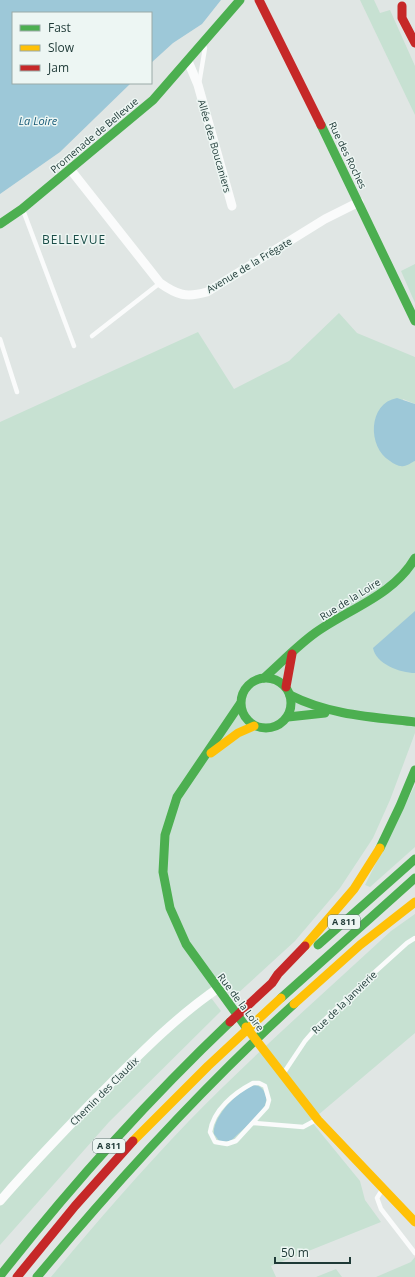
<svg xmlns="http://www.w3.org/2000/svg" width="415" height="1277" font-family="'Open Sans',sans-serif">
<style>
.green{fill:#c7e1d2}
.water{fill:#9dc8d8}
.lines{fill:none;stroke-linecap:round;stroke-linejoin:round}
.lane{stroke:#fafbfb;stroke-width:4.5}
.street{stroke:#fafbfb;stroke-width:9}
.fast{stroke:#4caf50;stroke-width:9}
.slow{stroke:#ffc107;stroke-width:9}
.jam{stroke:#c62828;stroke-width:9}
.labels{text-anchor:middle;stroke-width:3;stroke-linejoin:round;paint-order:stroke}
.shield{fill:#edf6f3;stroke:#5c726f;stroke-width:1}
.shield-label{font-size:9px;font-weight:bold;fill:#1e3936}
.street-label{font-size:10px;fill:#1e3936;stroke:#edf6f3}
.water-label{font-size:11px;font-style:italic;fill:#165a77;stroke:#edf6f3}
.quarter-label{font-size:12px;letter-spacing:1px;fill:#194c46;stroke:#edf6f3}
</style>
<rect width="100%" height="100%" fill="#e0e6e4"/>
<g class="green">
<path d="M360 0H374L380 13 390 10 415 66V115Z"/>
<path d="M415 264V303L401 271Z"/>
<path d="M339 313 357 333 415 357V404L403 399 412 462 415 461V733L390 800 373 838 340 888 295 941 236 995 223 979 206 991 221 1011 109 1122 0 1245V422L198 332 234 389 289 361Z"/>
<path d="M415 785V847L370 887 365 885Z"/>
<path d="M415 914V1033L311 1121 360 1181 365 1200 381 1222 271 1266 276 1277H51C95 1224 140 1172 188 1122 253 1055 323 994 391 931Z"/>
<path d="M415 1257V1277H376L411 1262Z"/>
<path d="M336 1269 342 1277H316Z"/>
</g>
<g class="water">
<path d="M0 0H221L202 24 173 43 151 63V13H13V83H131L60 152 0 194Z"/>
<path d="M397 398 415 404V461C412 462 407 466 404 466 399 467 394 464 390 461 367 447 368 403 397 398Z"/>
<path d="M415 611V673C400 673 376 664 373 648Z"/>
<path d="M255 1085C265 1087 269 1098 264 1107 259 1116 241 1131 233 1139L229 1141 220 1142 214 1134C212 1117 239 1089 255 1085Z"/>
</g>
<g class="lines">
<g class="lane">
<path d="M199 84 205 48"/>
<path d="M23 210 74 346"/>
<path d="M92 336 160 283"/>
<path d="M0 339 17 392"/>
<path d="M283 1074 305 1041 318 1026 376 971 407 943 415 938"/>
<path d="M253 1083H259L265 1086 269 1100 267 1107 236 1141 227 1144 215 1142 210 1132C213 1110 234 1093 253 1083Z"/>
<path d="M253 1123 303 1127 316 1120"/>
<path d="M382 1190 377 1198 381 1209 415 1253"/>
</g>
<g class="street">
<path d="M188 61 198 85 232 206"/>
<path d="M70 169 160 283C177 295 186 298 207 292L325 219 359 202"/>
<path d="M0 1201C31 1165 64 1131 97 1097 135 1059 173 1019 217 989"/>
</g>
<g class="fast">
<path d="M321 125 415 321"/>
<path d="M0 224 22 209 153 100 240 0"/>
<circle cx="266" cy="703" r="25"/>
<path d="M264 678C281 663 297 646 315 633 348 609 393 596 415 558"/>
<path d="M290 695C329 715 372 717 415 722"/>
<path d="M240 704 177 797 165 835 163 872 170 908 186 944 246 1027"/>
<path d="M288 717 325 713"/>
<path d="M380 848 400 806 415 770"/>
<path d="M318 945 415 859"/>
<path d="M281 998 415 878"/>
<path d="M0 1276C71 1186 147 1101 230 1022"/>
<path d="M37 1277C117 1181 201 1089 294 1004"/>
</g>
<g class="slow">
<path d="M211 753 238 733 254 726"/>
<path d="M305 946 354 889 380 848"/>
<path d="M294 1004 360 945 415 902"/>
<path d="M246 1027 318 1120 415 1222"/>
<path d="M133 1141 208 1066 281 998"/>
</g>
<g class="jam">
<path d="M259 0 321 125"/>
<path d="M402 6V18L415 43"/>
<path d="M286 687 292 654"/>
<path d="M230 1022 272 983 278 974 305 946"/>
<path d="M17 1277 75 1206 133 1141"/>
</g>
</g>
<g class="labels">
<g class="shield">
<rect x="328" y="915" width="32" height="14" rx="3"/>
<rect x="93" y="1139" width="32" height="14" rx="3"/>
</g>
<g class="shield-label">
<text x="344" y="925">A 811</text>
<text x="109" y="1149">A 811</text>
</g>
<g class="street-label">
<text transform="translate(94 135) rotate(-40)" y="4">Promenade de Bellevue</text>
<text transform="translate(215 146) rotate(74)" y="4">Allée des Boucaniers</text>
<text transform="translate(348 155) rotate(64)" y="4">Rue des Roches</text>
<text transform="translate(249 265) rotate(-31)" y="4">Avenue de la Frégate</text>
<text transform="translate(350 599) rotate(-32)" y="4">Rue de la Loire</text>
<text transform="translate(241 1002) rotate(53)" y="4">Rue de la Loire</text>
<text transform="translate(344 1002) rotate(-44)" y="4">Rue de la Janvierie</text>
<text transform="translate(104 1091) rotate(-45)" y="4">Chemin des Claudix</text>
</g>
<g class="water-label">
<text x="38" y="125">La Loire</text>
</g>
<g class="quarter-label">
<text x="74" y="244">BELLEVUE</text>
</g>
</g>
<rect x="12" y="12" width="140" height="72" fill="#edf6f3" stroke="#9aaaa7"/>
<rect x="20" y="25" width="20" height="6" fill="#4caf50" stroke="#9aaaa7"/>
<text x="48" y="32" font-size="12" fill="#1e3936">Fast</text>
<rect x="20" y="45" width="20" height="6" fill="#ffc107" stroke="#9aaaa7"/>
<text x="48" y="52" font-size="12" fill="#1e3936">Slow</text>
<rect x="20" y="65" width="20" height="6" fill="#c62828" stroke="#9aaaa7"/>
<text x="48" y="72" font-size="12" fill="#1e3936">Jam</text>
<path d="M275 1257v6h75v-6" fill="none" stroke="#1e3936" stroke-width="2"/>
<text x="281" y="1257" font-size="12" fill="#1e3936" stroke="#edf6f3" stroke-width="3" paint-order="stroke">50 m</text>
</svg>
